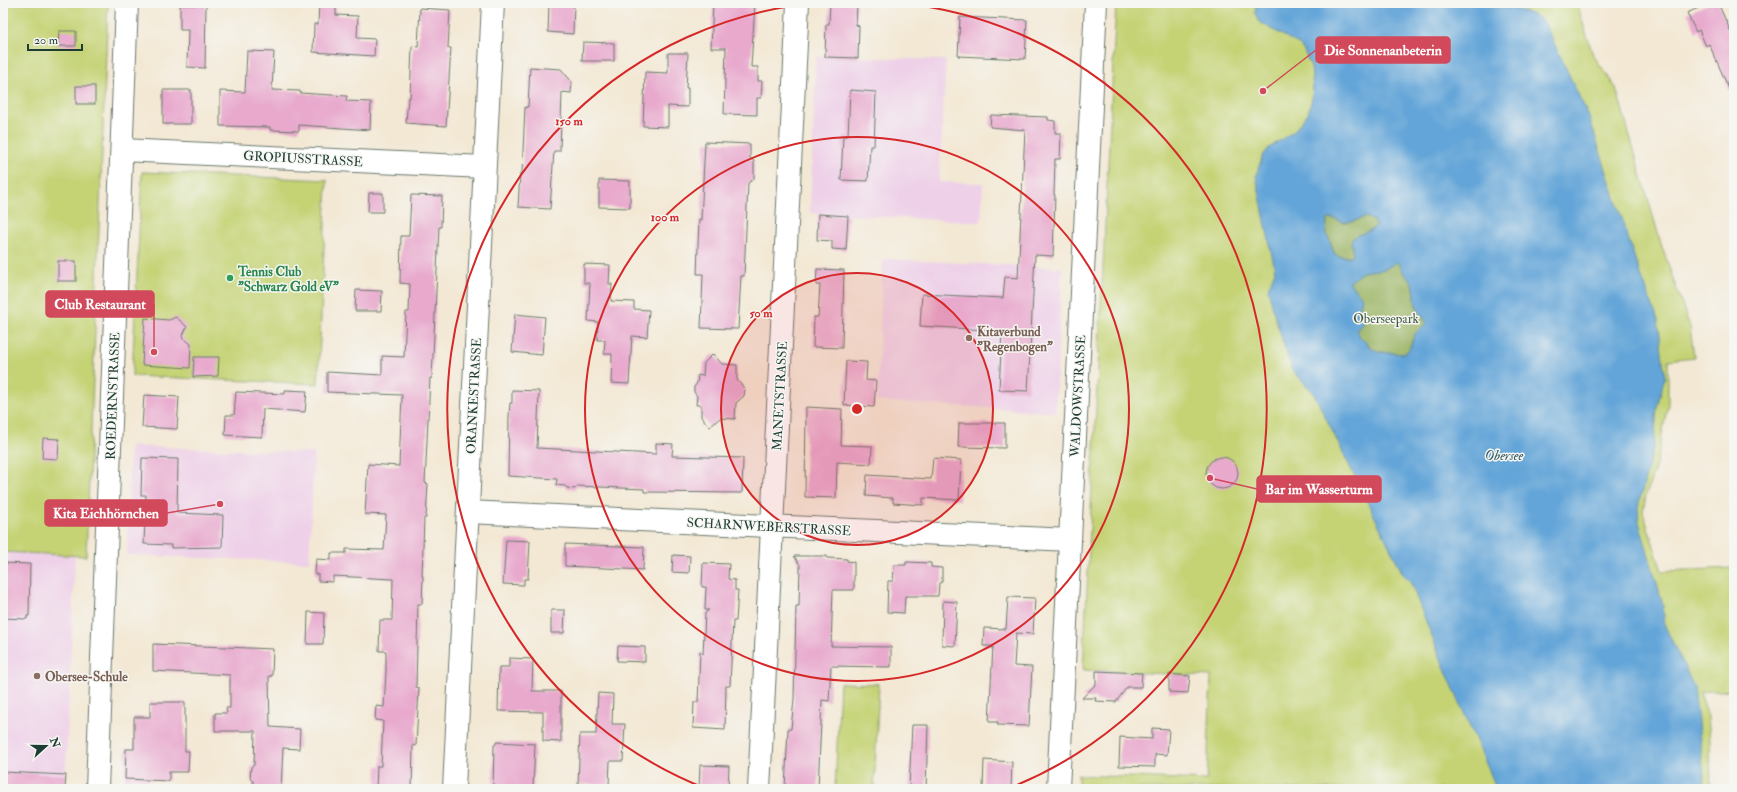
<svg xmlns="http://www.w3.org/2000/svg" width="1737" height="792" font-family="'IM FELL Double Pica',serif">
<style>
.built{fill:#eed0e8}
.green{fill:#c5d375;stroke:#728854}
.forest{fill:#9cb566;stroke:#5e794d}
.water{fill:#64a5d8;stroke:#427186;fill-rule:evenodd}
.building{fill:#e8a9cd}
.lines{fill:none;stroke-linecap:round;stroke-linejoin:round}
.minor-casing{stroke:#69796c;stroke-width:24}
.minor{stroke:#fff;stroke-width:22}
.ring{fill:none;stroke:#d62828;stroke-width:2}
.leisure-dot{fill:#2e9e5b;stroke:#f6f6f2;stroke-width:1.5}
.education-dot{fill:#8d6e63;stroke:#f6f6f2;stroke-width:1.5}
.labels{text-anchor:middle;stroke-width:3;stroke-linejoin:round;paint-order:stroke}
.street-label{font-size:13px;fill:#1f3d34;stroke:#f6f6f2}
.leisure-label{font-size:13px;font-weight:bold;fill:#27864d;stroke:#f6f6f2;text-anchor:start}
.park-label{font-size:13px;fill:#405b41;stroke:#f6f6f2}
.education-label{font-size:13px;font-weight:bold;fill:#785e54;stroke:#f6f6f2;text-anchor:start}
.water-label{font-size:14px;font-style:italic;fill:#345c65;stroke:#f6f6f2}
.centre{fill:#d62828;stroke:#f6f6f2;stroke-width:2}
.ring-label{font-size:12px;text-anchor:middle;font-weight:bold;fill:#d62828;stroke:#f6f6f2;stroke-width:3;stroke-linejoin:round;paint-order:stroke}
.leader{fill:none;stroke:#d1495b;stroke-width:1.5}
.callout-dot{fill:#d1495b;stroke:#f6f6f2;stroke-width:1.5}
.callout{fill:#d1495b;stroke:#d1495b;stroke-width:1.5}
.callout-label{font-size:14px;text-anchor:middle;font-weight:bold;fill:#fff}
</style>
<rect width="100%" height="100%" fill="#f6f6f2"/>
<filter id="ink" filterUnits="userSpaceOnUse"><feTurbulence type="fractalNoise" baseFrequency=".025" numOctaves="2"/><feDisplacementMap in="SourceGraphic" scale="8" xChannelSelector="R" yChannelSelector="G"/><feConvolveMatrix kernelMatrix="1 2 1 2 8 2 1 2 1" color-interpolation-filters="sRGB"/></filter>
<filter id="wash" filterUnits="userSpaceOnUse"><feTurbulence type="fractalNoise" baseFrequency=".012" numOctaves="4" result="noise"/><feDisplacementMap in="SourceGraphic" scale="16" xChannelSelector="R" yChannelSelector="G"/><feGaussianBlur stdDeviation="0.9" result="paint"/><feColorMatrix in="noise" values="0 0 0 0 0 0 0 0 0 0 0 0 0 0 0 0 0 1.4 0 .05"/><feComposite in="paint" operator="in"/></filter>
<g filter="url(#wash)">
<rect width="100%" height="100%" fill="#f3e8d4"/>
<g class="built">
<path d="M816 56 946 60 939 182 983 183 981 222 810 213Z"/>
<path d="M883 259 1062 268 1055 412 877 401Z"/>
<path d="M130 446 314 453 309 562 127 555Z"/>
<path d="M3 552 75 556 65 789H3Z"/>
</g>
<g class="green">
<path d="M3 3H108L86 556 3 552Z"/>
<path d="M1116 3 1577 4 1593 55 1616 88 1662 247 1690 327 1694 357 1668 360V404L1657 462 1646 495 1643 512 1662 571 1734 568V690L1700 692 1708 717 1710 740 1711 789H1078V775L1207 780 1211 676 1083 670Z"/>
<path d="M142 172 327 180 318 384 132 376Z"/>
<path d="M840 683 879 684 874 789H835Z"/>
</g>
<g class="forest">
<path d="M1366 217 1373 220 1376 226 1371 231 1357 235 1351 244 1354 254 1351 256H1337L1334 253 1326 231 1327 220C1335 216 1339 223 1346 222 1352 222 1360 219 1366 217Z"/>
<path d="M1397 261 1400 264C1402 275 1408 275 1412 283 1416 290 1414 298 1416 305 1418 312 1424 316 1426 322 1424 329 1419 329 1415 334 1411 341 1412 349 1404 354L1379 352 1370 347 1366 342 1361 339 1356 330 1364 323C1363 319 1361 319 1359 316 1356 311 1361 308 1361 304 1361 294 1353 289 1349 282L1362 272 1385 269Z"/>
</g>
<path class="water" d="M1256 3H1489L1490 6C1510 8 1528 9 1544 22L1589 117 1637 265 1658 320 1665 377 1657 407 1654 445 1638 507 1639 522 1663 604 1665 626 1694 687 1704 776V789H1498L1496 787 1440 657 1410 581 1403 574 1313 392 1292 370 1275 317 1268 289 1275 271 1256 176 1262 157 1269 148 1294 131 1308 113 1311 102 1313 90 1311 67 1304 51 1298 44 1258 21 1255 13ZM1366 217 1373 220 1376 226C1369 233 1358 233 1351 240L1353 255C1348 258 1339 258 1334 253L1326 231 1327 220C1335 216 1339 223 1346 222 1352 222 1360 219 1366 217ZM1397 262 1400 264C1402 275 1408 275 1412 283 1416 290 1414 298 1416 305 1418 312 1424 316 1426 322 1424 329 1419 329 1415 334 1411 341 1412 349 1404 354L1379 352 1370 347 1366 342 1361 339 1356 330 1364 323C1363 319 1360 319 1358 315 1357 310 1361 303 1362 297 1358 292 1352 288 1350 282L1362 272 1385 269Z"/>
<g id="blocks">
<g class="building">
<path d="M319 3H336V15L358 16 357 38 375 39 374 56 313 52 314 24H318Z"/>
<path d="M549 3H574L573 34 548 32Z"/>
<path d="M713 3H755L751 67H758V81H762L761 98H757V115L724 114 726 48H711Z"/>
<path d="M830 3H857L856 25 859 26 858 58 825 57 826 24H829Z"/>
<path d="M1710 3H1718L1734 39V100L1709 44 1706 46 1699 30 1696 32 1687 13Z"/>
<path d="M180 5H206L205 68 187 67 188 30H180Z"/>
<path d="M420 8 450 10 448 48H451L446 126 406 123 408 98H410L412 46 418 47Z"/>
<path d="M960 17 1027 20 1025 59 958 56Z"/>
<path d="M59 31H76V46H58Z"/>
<path d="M583 42 614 43V61H582Z"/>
<path d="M247 51 274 52 272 90 300 91V93L347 96 346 101 371 102 370 130 299 125V131L270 130V127L220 126V91L245 92Z"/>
<path d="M668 53H688L686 88H688V107L668 106V127L643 126 645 72 668 73Z"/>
<path d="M530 67 561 69 572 82 571 93 562 92 560 151H554L550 209 518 207 520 173H522L525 107H528Z"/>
<rect x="76" y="86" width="19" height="18"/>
<rect x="163" y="90" width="28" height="34"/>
<path d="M850 90 876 92 874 146H870L868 181 841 180 843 136H848Z"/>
<path d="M991 115 1048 117V120L1055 121V133H1061L1060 159H1055L1054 195H1055L1053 256 1035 255 1028 391 999 390 1002 331 920 326 922 294 1003 298 1005 277 1018 278 1025 130 990 127Z"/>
<path d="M705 142 750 144V158L754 161V179L748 183 744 276H741L738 329 701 328 703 274H697L699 219 701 220Z"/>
<path d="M599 180 630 181V208L599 207Z"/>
<path d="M369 193H383V212H368Z"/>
<path d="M411 195 442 196 441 227H439L432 378H430L425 483 428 484 426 518H424L422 576H423L422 604H418L416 687 419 688 416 746 413 745 412 789H376L377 766H381L383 721 375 720 376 706 384 707 386 673V651H379L380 620H392L393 579 333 576V582L318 581V574H315L316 559 331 560V553H346V549L384 550 386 515 365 514 368 464 399 466 402 395 327 392V372L382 375V356L404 357 406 312H409L410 284 400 283 401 236H409Z"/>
<path d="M818 214 848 216 846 250 832 249V241L817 240Z"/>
<rect x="58" y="261" width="18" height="20"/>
<path d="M584 264 610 265 609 284H612L611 301 634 302V309L649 310 647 337 632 336 629 384 611 383 612 354H604L605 340H597L598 322 588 321 590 283H584Z"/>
<path d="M817 269 844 270 842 348 813 347 814 317H818L820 285H816Z"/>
<path d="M356 290 382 291 381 311H355Z"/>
<path d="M515 314 545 317 542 355 512 352Z"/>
<path d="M176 317 187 327 182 337 191 344 190 368 142 365 145 318 169 320Z"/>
<path d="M713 354 722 364 737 365V380L745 389 744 396 736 403 735 419 720 418 710 427 701 417V405H696L697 396 694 392V387L697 383 698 375 703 376 704 363Z"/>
<path d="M194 357H219L218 376 193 377Z"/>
<path d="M846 361 867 362 866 380 876 381 874 407 844 405Z"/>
<path d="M285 390 307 391 305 412 263 409 262 437 225 435 226 415H234L236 392 285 394Z"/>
<path d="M512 390 539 391 537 448 656 454V443L673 444 672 456 743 458 742 493 644 492V489L577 486 575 489 567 488 565 486 556 485 557 479 508 476 509 416 510 403H512Z"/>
<path d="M144 395 179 397 177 429 142 427Z"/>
<path d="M806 407 842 409 841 445 872 446 871 464 837 462 836 498 805 497Z"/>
<path d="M959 423H1005V448L958 447Z"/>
<path d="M43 438 59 439 58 459 42 458Z"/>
<circle cx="1222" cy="473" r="16"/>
<path d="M142 458 178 459 177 513 223 515 222 547 171 548V545L144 544 146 495H141Z"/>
<path d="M933 458 961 460 959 500 923 498V505L893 503V498L866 496 867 475 931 479Z"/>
<path d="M506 540 530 541 528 579H524V585L503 584Z"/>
<path d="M565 544 644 547 643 570 565 566Z"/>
<path d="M673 555 690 556 689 573 672 572Z"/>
<path d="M794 556H827V558L847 559V561L854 562V590H833L831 646 891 647V667L831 666 829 701 822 700 818 789H785L788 729H791L794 699 796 606H799L800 565Z"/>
<path d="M906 562 931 563V567L942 568V582L939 583 938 596H905L904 613 887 612 888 581H893L894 565H906Z"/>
<path d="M3 563 30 564 29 616H27V619L3 618Z"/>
<path d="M703 563 729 564 728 579 735 580V590H738L736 621H733L730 686H726L725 730 693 728 694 702H698L700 651 703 654 705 613 709 610H705L706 587H702Z"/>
<path d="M1008 597 1035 598 1033 634 1016 633 1014 666 1032 667 1029 726 997 725 998 722H989L993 646H983L984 628 1006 629Z"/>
<path d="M943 601 957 602 955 646 942 645Z"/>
<path d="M551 610H565L564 633H551Z"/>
<path d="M308 612 324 613 323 644H307Z"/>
<path d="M153 644 273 649 272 676H269L270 727 300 729 299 749 283 748 281 789H253V781L250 779 251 767 254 765 255 731H215V713H227L226 708H230V675L153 671Z"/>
<path d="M618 646 645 647V662L617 661Z"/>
<path d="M509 658 533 659 532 691H561V742L543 741V712L498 711 499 667H509Z"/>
<path d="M1096 671 1142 673 1141 687H1127L1116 702 1095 701 1096 698H1082L1096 684Z"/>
<path d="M1169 674 1190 676 1188 693 1169 692Z"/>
<path d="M598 693 613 694 612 724H625L623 761H610L609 785 578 784 580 734H596Z"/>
<path d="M150 702H185V751H189L188 772H169V781L125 779 126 749H134V717H150Z"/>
<path d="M912 725H928L926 789H909Z"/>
<path d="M1152 728 1169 729 1167 755 1155 754V767L1119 766 1120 737 1152 739Z"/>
<path d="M496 742 535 744 533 789H493L494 745 496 744Z"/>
<path d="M984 760 1012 762 1011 789H983Z"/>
<path d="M700 765 729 766 728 789H699Z"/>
<path d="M3 772 66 775 65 789H3Z"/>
</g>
</g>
</g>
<g filter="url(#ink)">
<use href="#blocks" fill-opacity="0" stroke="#69796c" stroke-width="1"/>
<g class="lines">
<g class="minor-casing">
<g id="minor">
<path d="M122 150 484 167"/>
<path d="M468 512 1070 540"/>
<path d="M97 789 127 3"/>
<path d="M454 789 493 3"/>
<path d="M759 789 798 3"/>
<path d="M1058 789 1096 3"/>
</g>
</g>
<use href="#minor" class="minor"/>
</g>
</g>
<circle cx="857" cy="409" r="136" fill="#d62828" fill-opacity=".12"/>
<g class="ring">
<circle cx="857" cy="409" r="136"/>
<circle cx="857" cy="409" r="272"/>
<path d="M707 789A408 408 0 0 1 814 3M900 3A408 408 0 0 1 1007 789"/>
</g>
<circle class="leisure-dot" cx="230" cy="278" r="4"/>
<g class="education-dot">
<circle cx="969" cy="338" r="4"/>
<circle cx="37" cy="676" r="4"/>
</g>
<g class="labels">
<g class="street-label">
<text transform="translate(303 158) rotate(3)" y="5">GROPIUSSTRASSE</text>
<text transform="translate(112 396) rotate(-88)" y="5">ROEDERNSTRASSE</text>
<text transform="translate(473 396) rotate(-87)" y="5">ORANKESTRASSE</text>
<text transform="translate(779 396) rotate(-87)" y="5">MANETSTRASSE</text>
<text transform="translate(1077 396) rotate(-87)" y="5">WALDOWSTRASSE</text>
<text transform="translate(769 526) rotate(3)" y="5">SCHARNWEBERSTRASSE</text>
</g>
<g class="leisure-label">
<text x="238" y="276">Tennis Club<tspan x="238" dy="15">"Schwarz Gold eV"</tspan></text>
</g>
<g class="park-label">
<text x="1386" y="323">Oberseepark</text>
</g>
<g class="education-label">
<text x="977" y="336">Kitaverbund<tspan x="977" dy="15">"Regenbogen"</tspan></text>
<text x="45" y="681">Obersee-Schule</text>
</g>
<g class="water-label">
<text x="1504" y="460">Obersee</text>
</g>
</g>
<circle cx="857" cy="409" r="6" class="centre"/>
<g class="ring-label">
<text x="569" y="125">150 m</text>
<text x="665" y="221">100 m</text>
<text x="761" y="317">50 m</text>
</g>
<path class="leader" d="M1263 91L1316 50M154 352L154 304M1210 478L1257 489M220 504L167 513"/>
<g class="callout-dot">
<circle cx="1263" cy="91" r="4"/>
<circle cx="154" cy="352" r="4"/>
<circle cx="1210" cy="478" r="4"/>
<circle cx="220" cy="504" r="4"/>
</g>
<g class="callout">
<rect x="1316" y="37" width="134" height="26" rx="4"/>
<rect x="46" y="291" width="108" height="26" rx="4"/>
<rect x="1257" y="476" width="124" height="26" rx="4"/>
<rect x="45" y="500" width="122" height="26" rx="4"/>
</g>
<g class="callout-label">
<text x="1383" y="55">Die Sonnenanbeterin</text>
<text x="100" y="309">Club Restaurant</text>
<text x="1319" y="494">Bar im Wasserturm</text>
<text x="106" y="518">Kita Eichhörnchen</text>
</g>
<rect width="1737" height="792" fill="none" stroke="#f6f6f2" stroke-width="16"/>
<g transform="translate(46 746) rotate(69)" stroke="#f6f6f2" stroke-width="3" paint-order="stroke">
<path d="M0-3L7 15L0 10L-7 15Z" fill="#1f3d34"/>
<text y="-6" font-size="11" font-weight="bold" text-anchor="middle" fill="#1f3d34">N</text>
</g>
<path d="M28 44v6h54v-6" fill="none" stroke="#1f3d34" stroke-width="2"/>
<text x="34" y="44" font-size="12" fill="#1f3d34" stroke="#f6f6f2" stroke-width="3" paint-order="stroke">20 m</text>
</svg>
